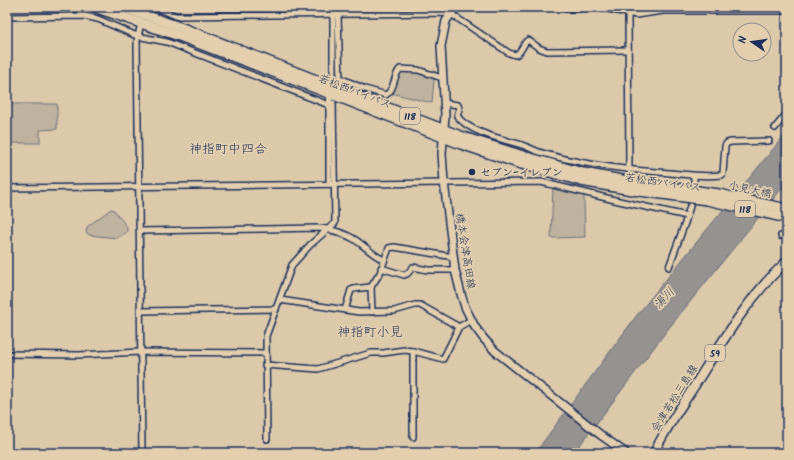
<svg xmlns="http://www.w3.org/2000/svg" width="794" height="460" font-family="Kalam,'Klee One',sans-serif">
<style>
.green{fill:#bfb29e;stroke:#6d707e}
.water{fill:#96928f;stroke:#656a7b}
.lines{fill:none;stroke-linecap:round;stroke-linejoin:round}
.street-casing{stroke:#1b2f5e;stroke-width:8}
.secondary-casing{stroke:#1b2f5e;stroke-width:10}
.primary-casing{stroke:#1b2f5e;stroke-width:11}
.highway-casing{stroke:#1b2f5e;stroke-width:12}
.street{stroke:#e3cfad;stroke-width:5}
.secondary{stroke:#e3cfad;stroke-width:7}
.primary{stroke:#e3cfad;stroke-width:8}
.highway{stroke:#e3cfad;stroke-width:9}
.poi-dot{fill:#1b2f5e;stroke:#e3cfad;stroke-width:1.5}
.labels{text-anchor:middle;stroke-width:3.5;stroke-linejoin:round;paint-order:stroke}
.shield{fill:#e3cfad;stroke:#575f76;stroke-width:1}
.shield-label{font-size:10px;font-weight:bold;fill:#1b2f5e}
.street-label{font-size:11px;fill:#1b2f5e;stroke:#e3cfad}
.poi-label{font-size:11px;font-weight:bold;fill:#1b2f5e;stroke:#e3cfad;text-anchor:start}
.water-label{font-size:12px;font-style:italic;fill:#2d3e65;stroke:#e3cfad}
.quarter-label{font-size:13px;fill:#1b2f5e;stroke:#e3cfad}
</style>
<rect width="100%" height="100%" fill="#dbc9aa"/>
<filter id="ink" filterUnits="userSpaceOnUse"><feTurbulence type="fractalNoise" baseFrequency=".025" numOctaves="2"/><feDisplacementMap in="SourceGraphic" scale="8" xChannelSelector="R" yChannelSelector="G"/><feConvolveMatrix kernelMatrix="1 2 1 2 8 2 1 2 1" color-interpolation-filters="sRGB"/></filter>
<g filter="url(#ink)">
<g class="green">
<path d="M403 71 424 73 434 79 432 103 391 93 399 72Z"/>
<path d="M7 104H57V129L40 130V143H7Z"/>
<path d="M553 186 584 196 585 237 551 238Z"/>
<path d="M111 209 114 210 127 227V232L117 238 89 235 86 232 87 227Z"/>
</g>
<path class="water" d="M787 132V182L668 329 574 453H535L637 315Z"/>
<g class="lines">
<g class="street-casing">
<g id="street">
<path d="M155 7 176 16 445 13 454 16 509 53 515 55C522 53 522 44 528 40L539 48 547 51 628 50"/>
<path d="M333 7V78"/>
<path d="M561 7 570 9 599 7 636 15 663 11H787"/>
<path d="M338 14 340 82 339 89"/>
<path d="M628 14 629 170"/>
<path d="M7 17 84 16 98 19 137 36 167 42 329 105"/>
<path d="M141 23 137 41 142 453"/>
<path d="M340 78 365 89 386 95C395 90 393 76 400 69L418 70 442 78"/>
<path d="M444 103 458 105 459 109 457 116C470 133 502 139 522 145 528 147 533 150 539 152 581 165 626 170 670 173 688 175 704 177 722 175L723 173 725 146 727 143 731 142 769 141"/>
<path d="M775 128 787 113"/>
<path d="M329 184V105L330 94"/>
<path d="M694 185V176"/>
<path d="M7 188 541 182 619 201 687 216"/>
<path d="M140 231 320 228C335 230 349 234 361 244 369 250 375 256 384 260"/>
<path d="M781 236 787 235"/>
<path d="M669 267 685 223 690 206"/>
<path d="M381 268 404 275 407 274 413 267 428 270H455"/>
<path d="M280 300 359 312 394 311 415 305H420L459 327"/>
<path d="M345 310 351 290C355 288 366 288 371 287"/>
<path d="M140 311 276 309"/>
<path d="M372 312 371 287 380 273 389 248 394 247 454 257"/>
<path d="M413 351V437"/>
<path d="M7 354 79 355 141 352 265 353"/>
<path d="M265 365 318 369 371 353H383L404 350 413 351 443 359 459 327 471 320"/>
<path d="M267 439 266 336 292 265 310 245 335 223 333 103"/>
</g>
</g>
<g class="secondary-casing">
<path id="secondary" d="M456 7 446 21 441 46 445 115 442 154 444 182 455 270 461 294 465 307 475 327 484 339 495 351 602 436 626 453"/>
</g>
<g class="primary-casing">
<path id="primary" d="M654 453C665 429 681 407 695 385 722 342 749 296 787 261"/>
</g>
<g class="highway-casing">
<g id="highway">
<path d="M94 7 182 37 461 144 518 163 581 181 632 190 707 200 787 218"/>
<path d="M122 7 185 29 463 137 520 155 583 173 633 182 719 194 787 209"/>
</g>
</g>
<use href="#street" class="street"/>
<use href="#secondary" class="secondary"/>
<use href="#primary" class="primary"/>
<use href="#highway" class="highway"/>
</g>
</g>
<circle class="poi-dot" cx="472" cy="172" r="4"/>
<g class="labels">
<g class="shield">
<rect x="400" y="108" width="20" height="16" rx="3"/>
<rect x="735" y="201" width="20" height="16" rx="3"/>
<rect x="705" y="345" width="20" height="16" rx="3"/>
</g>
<g class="shield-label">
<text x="410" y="120">118</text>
<text x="745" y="213">118</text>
<text x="715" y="357">59</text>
</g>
<g class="street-label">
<text transform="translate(355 91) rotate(21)" y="4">若松西バイパス</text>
<text transform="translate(663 182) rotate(8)" y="4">若松西バイパス</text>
<text transform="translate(750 189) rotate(12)" y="4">小見大橋</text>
<text transform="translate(466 251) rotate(81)" y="4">橋本会津高田線</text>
<text transform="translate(674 398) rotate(-58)" y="4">会津若松三島線</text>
</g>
<g class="poi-label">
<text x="480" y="176">セブン-イレブン</text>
</g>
<g class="water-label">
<text transform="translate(664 298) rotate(-47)" y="4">湯川</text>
</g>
<g class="quarter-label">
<text x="228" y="153">神指町中四合</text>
<text x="370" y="336">神指町小見</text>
</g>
</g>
<rect width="794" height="460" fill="none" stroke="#e3cfad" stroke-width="24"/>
<rect x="12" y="12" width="770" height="436" fill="none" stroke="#1b2f5e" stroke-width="1.5" filter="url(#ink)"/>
<g transform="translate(752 42) rotate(283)"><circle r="19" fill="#e3cfad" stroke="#938f8d"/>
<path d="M0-3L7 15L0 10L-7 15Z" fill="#1b2f5e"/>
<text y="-6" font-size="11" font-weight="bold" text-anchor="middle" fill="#1b2f5e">N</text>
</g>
</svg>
